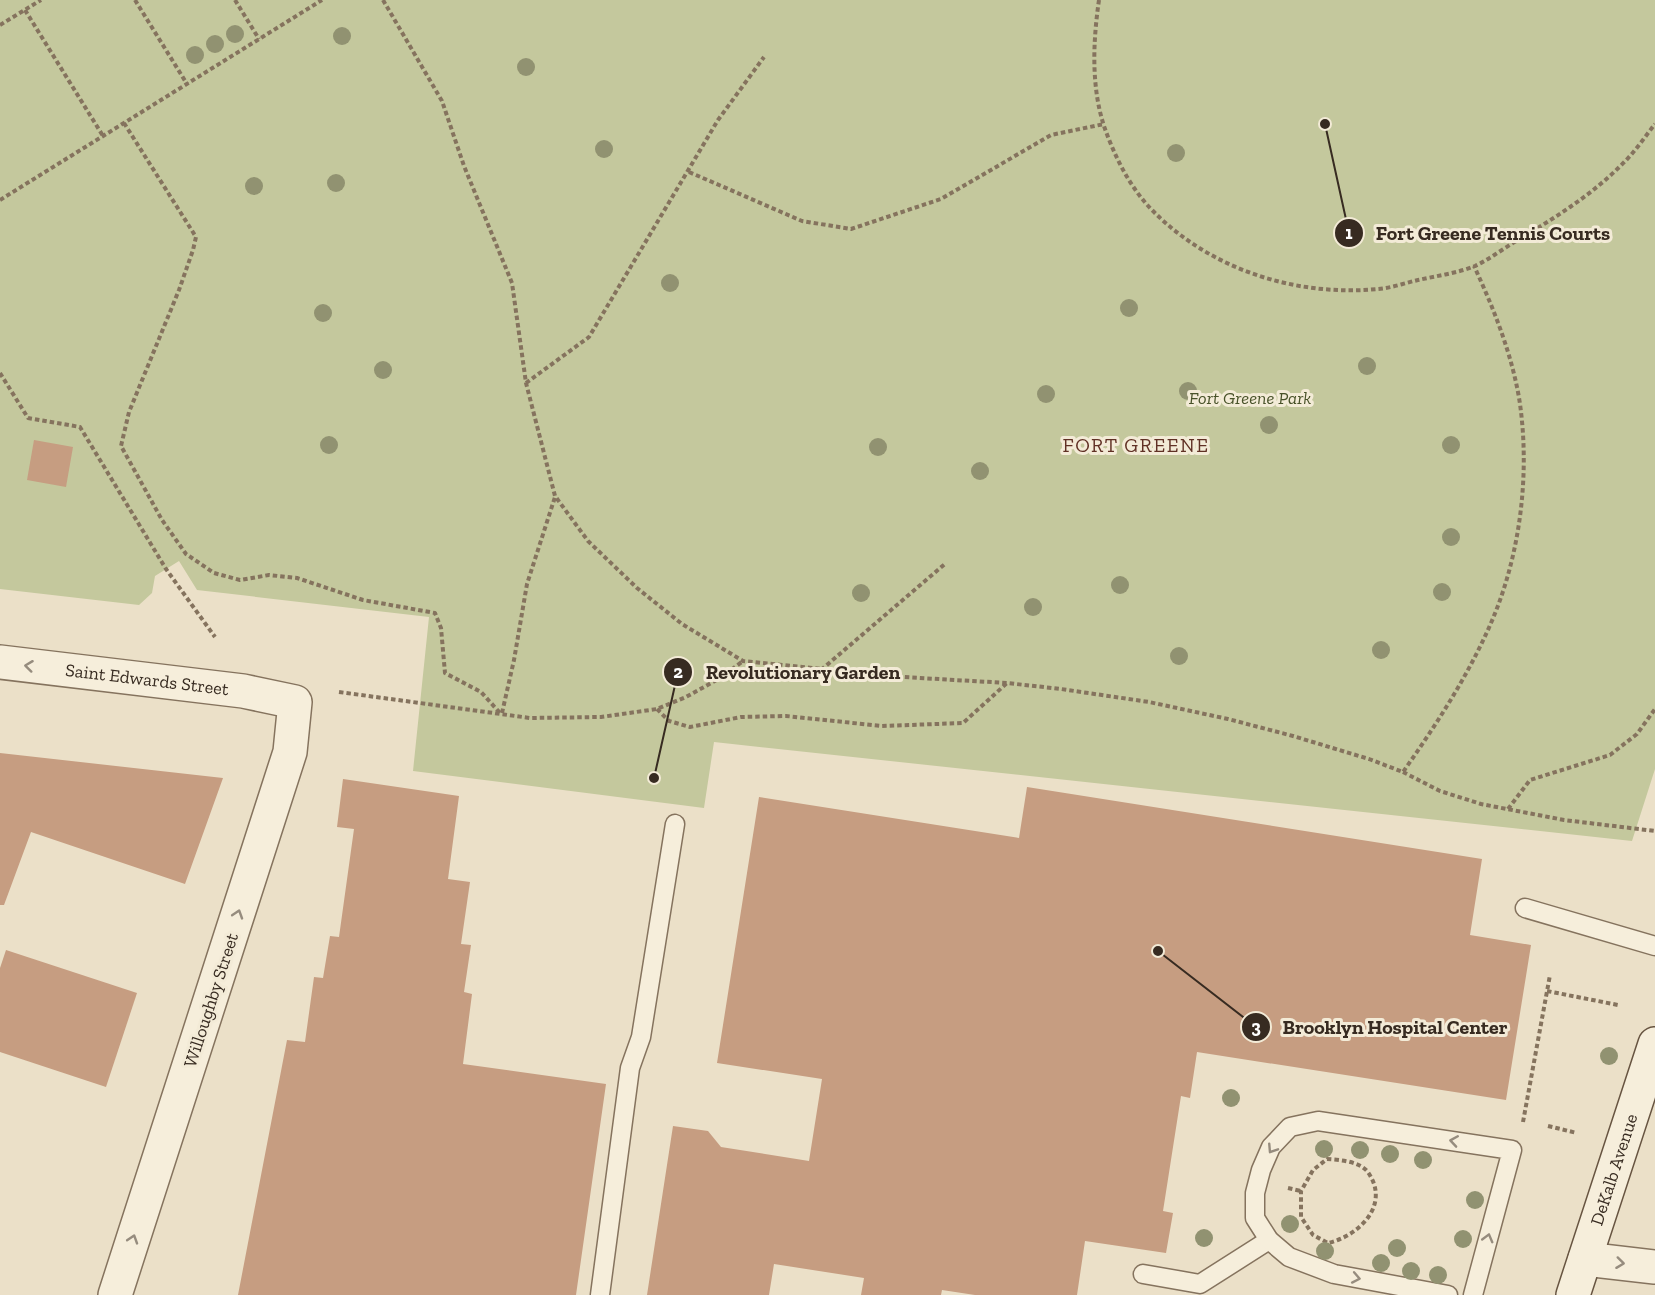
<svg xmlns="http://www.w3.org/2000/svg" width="1655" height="1295" font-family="'Zilla Slab',serif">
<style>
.green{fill:#c4c89d}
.building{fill:#c69d81}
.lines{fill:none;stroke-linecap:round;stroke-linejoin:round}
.service-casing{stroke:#85735e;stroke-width:21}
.minor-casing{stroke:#85735e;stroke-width:36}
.secondary-casing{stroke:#675441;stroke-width:36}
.path{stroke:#85735e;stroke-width:4;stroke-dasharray:4.5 3;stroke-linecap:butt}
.service{stroke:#f6eedb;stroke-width:18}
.minor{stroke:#f6eedb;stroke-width:33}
.secondary{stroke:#f6eedb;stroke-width:33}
.tree{fill:#919271}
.oneway{stroke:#968c7e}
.labels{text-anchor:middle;stroke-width:6;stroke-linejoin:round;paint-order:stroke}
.park-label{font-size:18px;font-style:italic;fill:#485229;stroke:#f3ebd7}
.street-label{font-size:18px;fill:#372b21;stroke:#f3ebd7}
.neighbourhood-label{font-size:20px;letter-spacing:1.5px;fill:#603024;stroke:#f3ebd7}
.leader{fill:none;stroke:#372b21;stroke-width:2}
.callout-dot{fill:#372b21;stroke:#f3ebd7;stroke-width:2}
.mark-label{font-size:18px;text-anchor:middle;font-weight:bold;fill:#fff}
.callout-label{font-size:20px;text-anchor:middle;font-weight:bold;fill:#372b21;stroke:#f3ebd7;stroke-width:6;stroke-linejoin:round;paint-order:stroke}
</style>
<rect width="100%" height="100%" fill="#ebe0c8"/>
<path class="green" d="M0 0H1655V769L1632 841 714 742 704 808 413 771 429 617 197 590 179 561 155 576 152 593 139 605 0 589Z"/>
<g class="building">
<path d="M34 440 73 447 66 487 27 480Z"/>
<path d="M0 753 223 778 185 884 31 832 4 905H0Z"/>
<path d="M343 779 459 796 448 879 470 882 461 944 471 945 464 992 472 994 463 1064 606 1084 576 1295H238L287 1040 305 1042 314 977 323 978 330 936 339 937 354 829 337 827Z"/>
<path d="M1027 787 1482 859 1470 935 1531 945 1506 1100 1197 1052 1190 1098 1181 1096 1163 1211 1173 1213 1166 1253 1085 1241 1077 1295H975L942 1290 941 1295H861L864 1278 774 1264 769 1295H647L673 1126 708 1131 721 1147 809 1161 822 1079 717 1063 759 797 1019 838Z"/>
<path d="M6 950 137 993 106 1087 0 1052V968Z"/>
</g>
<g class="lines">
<g class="service-casing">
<g id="service">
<path d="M1525 908 1655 946"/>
<path d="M1143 1274 1200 1284 1269 1240"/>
<path d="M600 1295 630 1068 641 1037 675 824"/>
<path d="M1448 1295 1334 1274 1289 1257 1269 1240 1255 1218V1193L1261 1170 1271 1147 1290 1127 1318 1121 1512 1150 1473 1295"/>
</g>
</g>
<g class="minor-casing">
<g id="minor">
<path id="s1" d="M0 662 243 691 295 702 290 752 115 1295"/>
<path d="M1585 1259 1655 1267"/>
</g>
</g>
<g class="secondary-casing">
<g id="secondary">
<path id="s2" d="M1573 1295 1655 1044"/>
</g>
</g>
<g class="path">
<path d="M135 0 187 84"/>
<path d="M235 0 259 39"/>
<path d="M383 0 442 101 464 166 512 283 526 383 555 496 588 541 637 588 682 624 743 661 903 677 1007 683 1061 689 1149 702 1228 719 1293 736 1369 759 1403 772C1436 725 1468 676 1491 623 1520 556 1530 476 1520 404 1513 357 1494 309 1474 266"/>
<path d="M1099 0C1093 41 1091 86 1104 126 1114 155 1129 186 1151 209 1209 269 1295 297 1378 289 1391 288 1405 283 1418 280 1436 276 1458 273 1475 266 1490 259 1504 248 1518 240 1558 216 1598 191 1630 156 1639 146 1647 134 1655 124"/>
<path d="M25 10 103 136"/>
<path d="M0 25 41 0"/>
<path d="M124 123 196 237 193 250 179 290 129 412 121 446 162 520 186 554 214 573 240 580 269 575 297 578 363 600 435 613 441 628 445 673 481 692 501 714"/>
<path d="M689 172 802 221 851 229 941 199 1051 135 1104 124"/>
<path d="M0 200 322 0"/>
<path d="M0 373 28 418 80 427 166 569 215 637"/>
<path d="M526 383 589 337 718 120 764 57"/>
<path d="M821 670 946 563"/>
<path d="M339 692 530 718 601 717 657 709 686 697 722 677 743 661"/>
<path d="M657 709 669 721 690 727 741 717 786 716 882 726 963 723 1007 683"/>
<path d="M502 713 514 660 527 584 555 497"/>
<path d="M1403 772 1440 791 1481 804 1564 820 1655 831"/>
<path d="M1508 809 1530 780 1610 755 1637 734 1655 709"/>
<path d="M1547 991 1618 1005"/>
<path d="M1523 1122 1550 975"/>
<path d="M1548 1126 1577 1133"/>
<path d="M1327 1159C1340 1160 1358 1161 1367 1171 1392 1204 1359 1236 1328 1243L1313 1235 1301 1217V1191L1313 1170Z"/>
<path d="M1288 1188 1301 1191"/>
</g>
<use href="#service" class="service"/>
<use href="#minor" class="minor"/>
<use href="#secondary" class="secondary"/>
</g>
<g class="tree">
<circle cx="235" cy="34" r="9"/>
<circle cx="342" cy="36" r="9"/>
<circle cx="215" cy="44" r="9"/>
<circle cx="195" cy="55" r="9"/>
<circle cx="526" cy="67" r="9"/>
<circle cx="604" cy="149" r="9"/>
<circle cx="1176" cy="153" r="9"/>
<circle cx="336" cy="183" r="9"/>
<circle cx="254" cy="186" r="9"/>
<circle cx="670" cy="283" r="9"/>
<circle cx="1129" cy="308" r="9"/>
<circle cx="323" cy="313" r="9"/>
<circle cx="1367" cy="366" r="9"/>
<circle cx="383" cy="370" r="9"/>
<circle cx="1188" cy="391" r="9"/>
<circle cx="1046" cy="394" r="9"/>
<circle cx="1269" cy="425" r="9"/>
<circle cx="329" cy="445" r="9"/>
<circle cx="1451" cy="445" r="9"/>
<circle cx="878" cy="447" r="9"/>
<circle cx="980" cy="471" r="9"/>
<circle cx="1451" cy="537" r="9"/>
<circle cx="1120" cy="585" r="9"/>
<circle cx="1442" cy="592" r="9"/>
<circle cx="861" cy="593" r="9"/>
<circle cx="1033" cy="607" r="9"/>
<circle cx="1381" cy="650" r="9"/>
<circle cx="1179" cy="656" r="9"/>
<circle cx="1609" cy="1056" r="9"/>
<circle cx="1231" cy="1098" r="9"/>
<circle cx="1324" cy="1149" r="9"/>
<circle cx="1360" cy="1150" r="9"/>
<circle cx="1390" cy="1154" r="9"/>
<circle cx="1423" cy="1160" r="9"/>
<circle cx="1475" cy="1200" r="9"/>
<circle cx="1290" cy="1224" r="9"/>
<circle cx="1204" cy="1238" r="9"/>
<circle cx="1463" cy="1239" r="9"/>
<circle cx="1397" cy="1248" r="9"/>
<circle cx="1325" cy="1251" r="9"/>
<circle cx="1381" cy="1263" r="9"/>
<circle cx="1411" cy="1271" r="9"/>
<circle cx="1438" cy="1275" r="9"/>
</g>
<defs><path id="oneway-chevron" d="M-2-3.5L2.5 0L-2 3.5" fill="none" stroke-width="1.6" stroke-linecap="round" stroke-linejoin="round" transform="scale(1.5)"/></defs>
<g class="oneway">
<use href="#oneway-chevron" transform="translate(29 666) rotate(-173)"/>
<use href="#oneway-chevron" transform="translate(238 914) rotate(-72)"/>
<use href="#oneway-chevron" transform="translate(1454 1141) rotate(-171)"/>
<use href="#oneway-chevron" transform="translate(1272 1149) rotate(123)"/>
<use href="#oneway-chevron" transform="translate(1488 1238) rotate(-75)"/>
<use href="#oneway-chevron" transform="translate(133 1239) rotate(-72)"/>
<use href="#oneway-chevron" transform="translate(1620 1263) rotate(7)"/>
<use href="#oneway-chevron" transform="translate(1356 1278) rotate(11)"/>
</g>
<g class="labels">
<g class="park-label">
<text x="1250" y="404">Fort Greene Park</text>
</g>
<g class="street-label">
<text dy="6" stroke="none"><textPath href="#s1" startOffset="148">Saint Edwards Street</textPath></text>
<text transform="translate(211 1000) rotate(-72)" y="6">Willoughby Street</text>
<text dy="6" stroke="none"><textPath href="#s2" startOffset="132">DeKalb Avenue</textPath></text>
</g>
<g class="neighbourhood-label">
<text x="1136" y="452">FORT GREENE</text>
</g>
</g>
<path class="leader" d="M1325 124L1349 233M654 778L678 672M1158 951L1256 1027"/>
<g class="callout-dot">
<circle cx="1325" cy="124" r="6"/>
<circle cx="654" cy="778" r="6"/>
<circle cx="1158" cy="951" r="6"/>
<circle cx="1349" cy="233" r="15"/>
<circle cx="678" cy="672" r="15"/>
<circle cx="1256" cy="1027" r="15"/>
</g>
<g class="mark-label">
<text x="1349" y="239">1</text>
<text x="678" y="678">2</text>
<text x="1256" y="1033">3</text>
</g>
<g class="callout-label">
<text x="1493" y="240">Fort Greene Tennis Courts</text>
<text x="803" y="679">Revolutionary Garden</text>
<text x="1395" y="1034">Brooklyn Hospital Center</text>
</g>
</svg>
